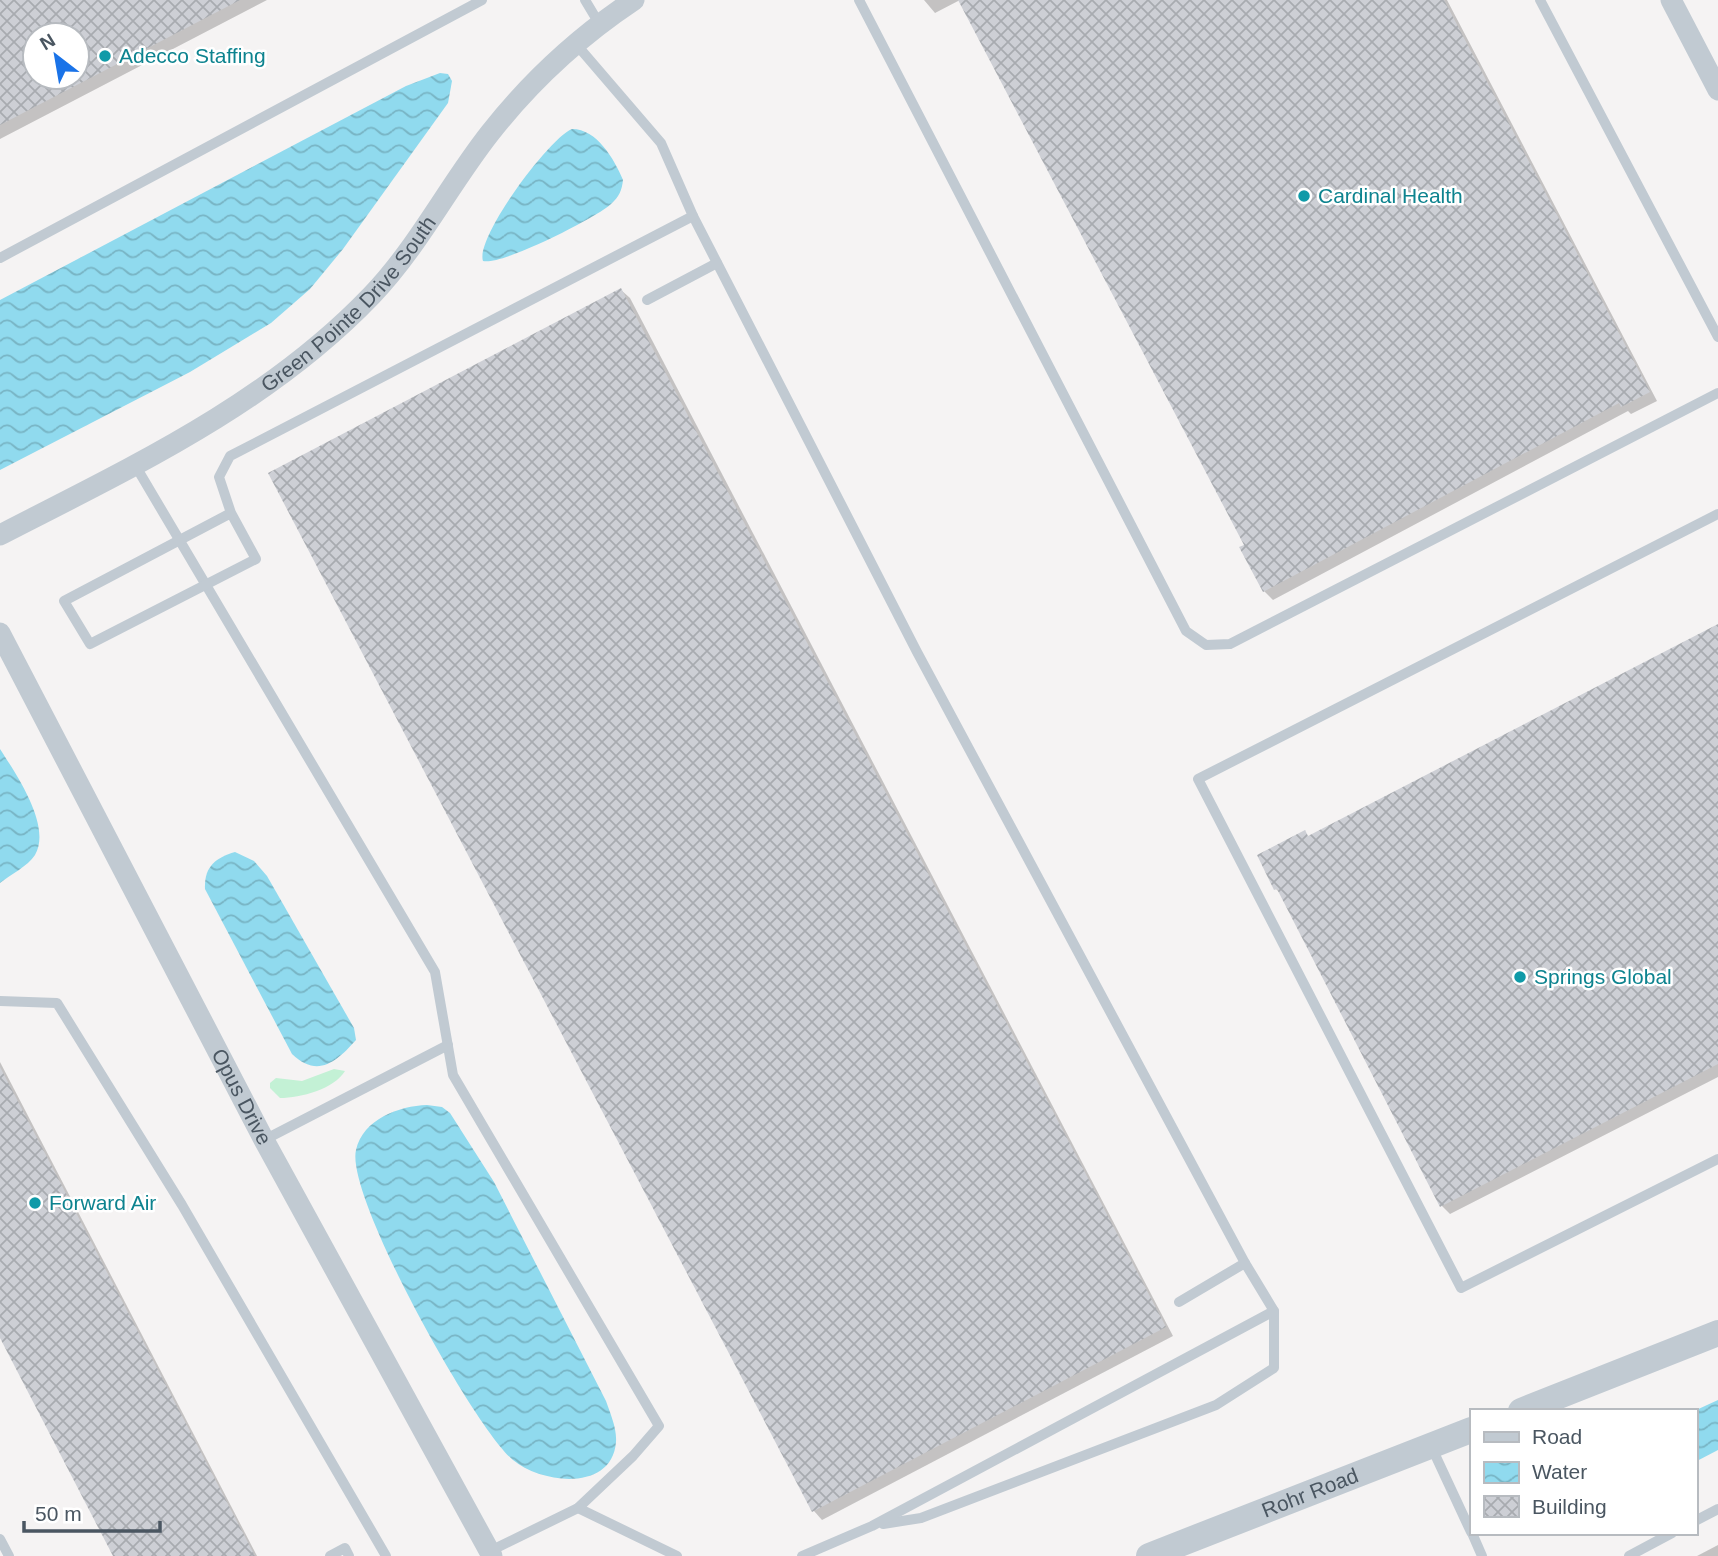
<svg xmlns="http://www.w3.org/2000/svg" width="1718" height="1556" font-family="Helvetica,sans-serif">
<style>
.garden{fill:#c3f1d5}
.water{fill:url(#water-waves)}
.shadow{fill:#0003;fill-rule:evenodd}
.building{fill:url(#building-cross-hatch);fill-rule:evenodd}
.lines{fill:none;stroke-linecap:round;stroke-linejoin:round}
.service{stroke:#c1cad2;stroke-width:10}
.minor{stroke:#c1cad2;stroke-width:21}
.tertiary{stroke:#c1cad2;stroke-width:26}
.culture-dot{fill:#0f9aa8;stroke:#fff;stroke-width:2.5}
.labels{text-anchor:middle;stroke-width:5;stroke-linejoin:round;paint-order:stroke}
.culture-label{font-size:21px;fill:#0d838f;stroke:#fff;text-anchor:start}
.street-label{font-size:21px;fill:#4a5661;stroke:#fff}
</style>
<defs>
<pattern id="water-waves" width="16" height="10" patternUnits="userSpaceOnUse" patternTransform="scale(1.75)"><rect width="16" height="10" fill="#90daee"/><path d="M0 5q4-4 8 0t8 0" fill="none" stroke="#78b4c4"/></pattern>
<pattern id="building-cross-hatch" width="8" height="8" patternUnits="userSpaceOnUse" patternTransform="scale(1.75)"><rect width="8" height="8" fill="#cdcfd5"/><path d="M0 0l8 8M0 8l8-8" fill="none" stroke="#a8abb0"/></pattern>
</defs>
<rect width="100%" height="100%" fill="#f5f3f3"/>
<path class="garden" d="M334 1069 345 1071C334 1089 301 1098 280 1098L270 1088V1083L276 1078 302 1081Z"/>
<g class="water">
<path d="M440 73 448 74 452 81 448 103 343 249 310 289 271 323 190 372 0 470V300L406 86Z"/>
<path d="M572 129C597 129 614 159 623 180 622 190 619 197 611 204 596 218 501 266 483 261 475 238 549 138 572 129Z"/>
<path d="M0 749C16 774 52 826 35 855 28 866 10 875 0 883Z"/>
<path d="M235 852 254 861 267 876 354 1028 356 1040C337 1061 318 1079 292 1054L205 889C204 867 215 858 235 852Z"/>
<path d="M427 1105 442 1107 450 1113 494 1182 606 1401C610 1413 617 1428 616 1442 612 1492 542 1484 513 1460 475 1429 345 1196 356 1150 363 1119 399 1106 427 1105Z"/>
<path d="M1718 1400V1450L1695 1462 1694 1411Z"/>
</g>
<g class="shadow">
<path d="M0 0H267L0 139ZM35 35H77V77H35Z"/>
<path d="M924 0H1447L1657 401 1631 414 1628 411 1273 600 1264 591 1247 545 960 0 935 13Z"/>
<path d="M621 290 630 298 1173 1336 822 1520 814 1511 270 474Z"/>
<path d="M1718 626V1077L1450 1214 1442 1206 1282 895 1276 889 1309 838Z"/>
<path d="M0 1062 257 1556H115L0 1335Z"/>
<path d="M1718 1545V1556H1697Z"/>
</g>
<g class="building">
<path d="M0 0H240L0 125ZM35 35H77V77H35Z"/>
<path d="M958 0H1444L1650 392 1621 407 1619 403 1263 592 1239 547 1244 545Z"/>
<path d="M621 288 1166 1327 812 1512 268 473Z"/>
<path d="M1718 624V1064L1440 1207 1277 889 1274 890 1257 855 1305 830 1308 836Z"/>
<path d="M0 1067 255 1556H113L0 1338Z"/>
</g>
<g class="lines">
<g class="service">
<path d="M585 0 600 25"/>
<path d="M859 0 1186 631 1206 645 1230 644 1718 393"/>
<path d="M1540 0 1718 337"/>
<path d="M693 216 917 652 1245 1263"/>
<path d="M0 258 482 0"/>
<path d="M647 300 717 263"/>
<path d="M135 465 435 972 453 1075 659 1426 633 1456 578 1508 490 1551"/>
<path d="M231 513 256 559 90 644 64 601 231 513 219 477 230 456 693 216 661 143 576 44"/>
<path d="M1718 514 1198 779 1461 1288 1718 1159"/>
<path d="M0 1001 57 1003 182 1205 386 1556"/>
<path d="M264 1140 448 1045"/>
<path d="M1431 1446 1471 1532"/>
<path d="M578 1508 677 1556"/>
<path d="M1695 1521 1718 1509"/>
<path d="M883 1524 921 1518 1216 1405 1274 1368V1311"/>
<path d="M1472 1533 1482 1556"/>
<path d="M0 1539 9 1556"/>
<path d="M330 1556 345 1548 349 1556"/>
<path d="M802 1556 872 1526 1274 1311 1245 1263 1179 1302"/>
<path d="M1629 1556 1672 1533"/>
</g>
<g class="minor">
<path d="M1671 0 1718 90"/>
<path id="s1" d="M0 535C132 467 268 404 372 295 418 247 449 185 490 133 530 82 580 36 634 0"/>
<path id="s2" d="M0 633 264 1140 492 1556"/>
</g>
<g class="tertiary">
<path d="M1521 1411 1718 1333"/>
<path id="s3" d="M1149 1556 1471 1430"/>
</g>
</g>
<g class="culture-dot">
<circle cx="105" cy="56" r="7"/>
<circle cx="1304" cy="196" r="7"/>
<circle cx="1520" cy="977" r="7"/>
<circle cx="35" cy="1203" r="7"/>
</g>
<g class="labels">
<g class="culture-label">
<text x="119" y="63">Adecco Staffing</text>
<text x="1318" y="203">Cardinal Health</text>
<text x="1534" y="984">Springs Global</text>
<text x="49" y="1210">Forward Air</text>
</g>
<g class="street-label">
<text dy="7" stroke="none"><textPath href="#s1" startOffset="422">Green Pointe Drive South</textPath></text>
<text dy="7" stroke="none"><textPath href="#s2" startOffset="523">Opus Drive</textPath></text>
<text dy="7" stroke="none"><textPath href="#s3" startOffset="173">Rohr Road</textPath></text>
</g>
</g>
<rect x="1470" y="1409" width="228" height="126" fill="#ffffff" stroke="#b7bbc0" stroke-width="2"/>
<rect x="1484" y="1432" width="35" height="10" fill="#c1cad2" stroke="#b7bbc0" stroke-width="2"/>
<text x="1532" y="1444" font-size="21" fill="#4a5661">Road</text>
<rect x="1484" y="1462" width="35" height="21" fill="url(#water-waves)" stroke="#b7bbc0" stroke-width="2"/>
<text x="1532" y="1479" font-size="21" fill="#4a5661">Water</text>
<rect x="1484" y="1496" width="35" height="21" fill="url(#building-cross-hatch)" stroke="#b7bbc0" stroke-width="2"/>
<text x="1532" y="1514" font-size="21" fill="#4a5661">Building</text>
<g transform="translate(56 56) rotate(329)"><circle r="33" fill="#ffffff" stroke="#b7bbc0" stroke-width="2"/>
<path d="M0-5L12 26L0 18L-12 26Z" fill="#1a73e8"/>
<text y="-10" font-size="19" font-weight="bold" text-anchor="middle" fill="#4a5661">N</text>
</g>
<path d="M24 1521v10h136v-10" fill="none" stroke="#4a5661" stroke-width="3.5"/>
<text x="35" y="1521" font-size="21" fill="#4a5661" stroke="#ffffff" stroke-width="5" paint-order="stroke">50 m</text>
</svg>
